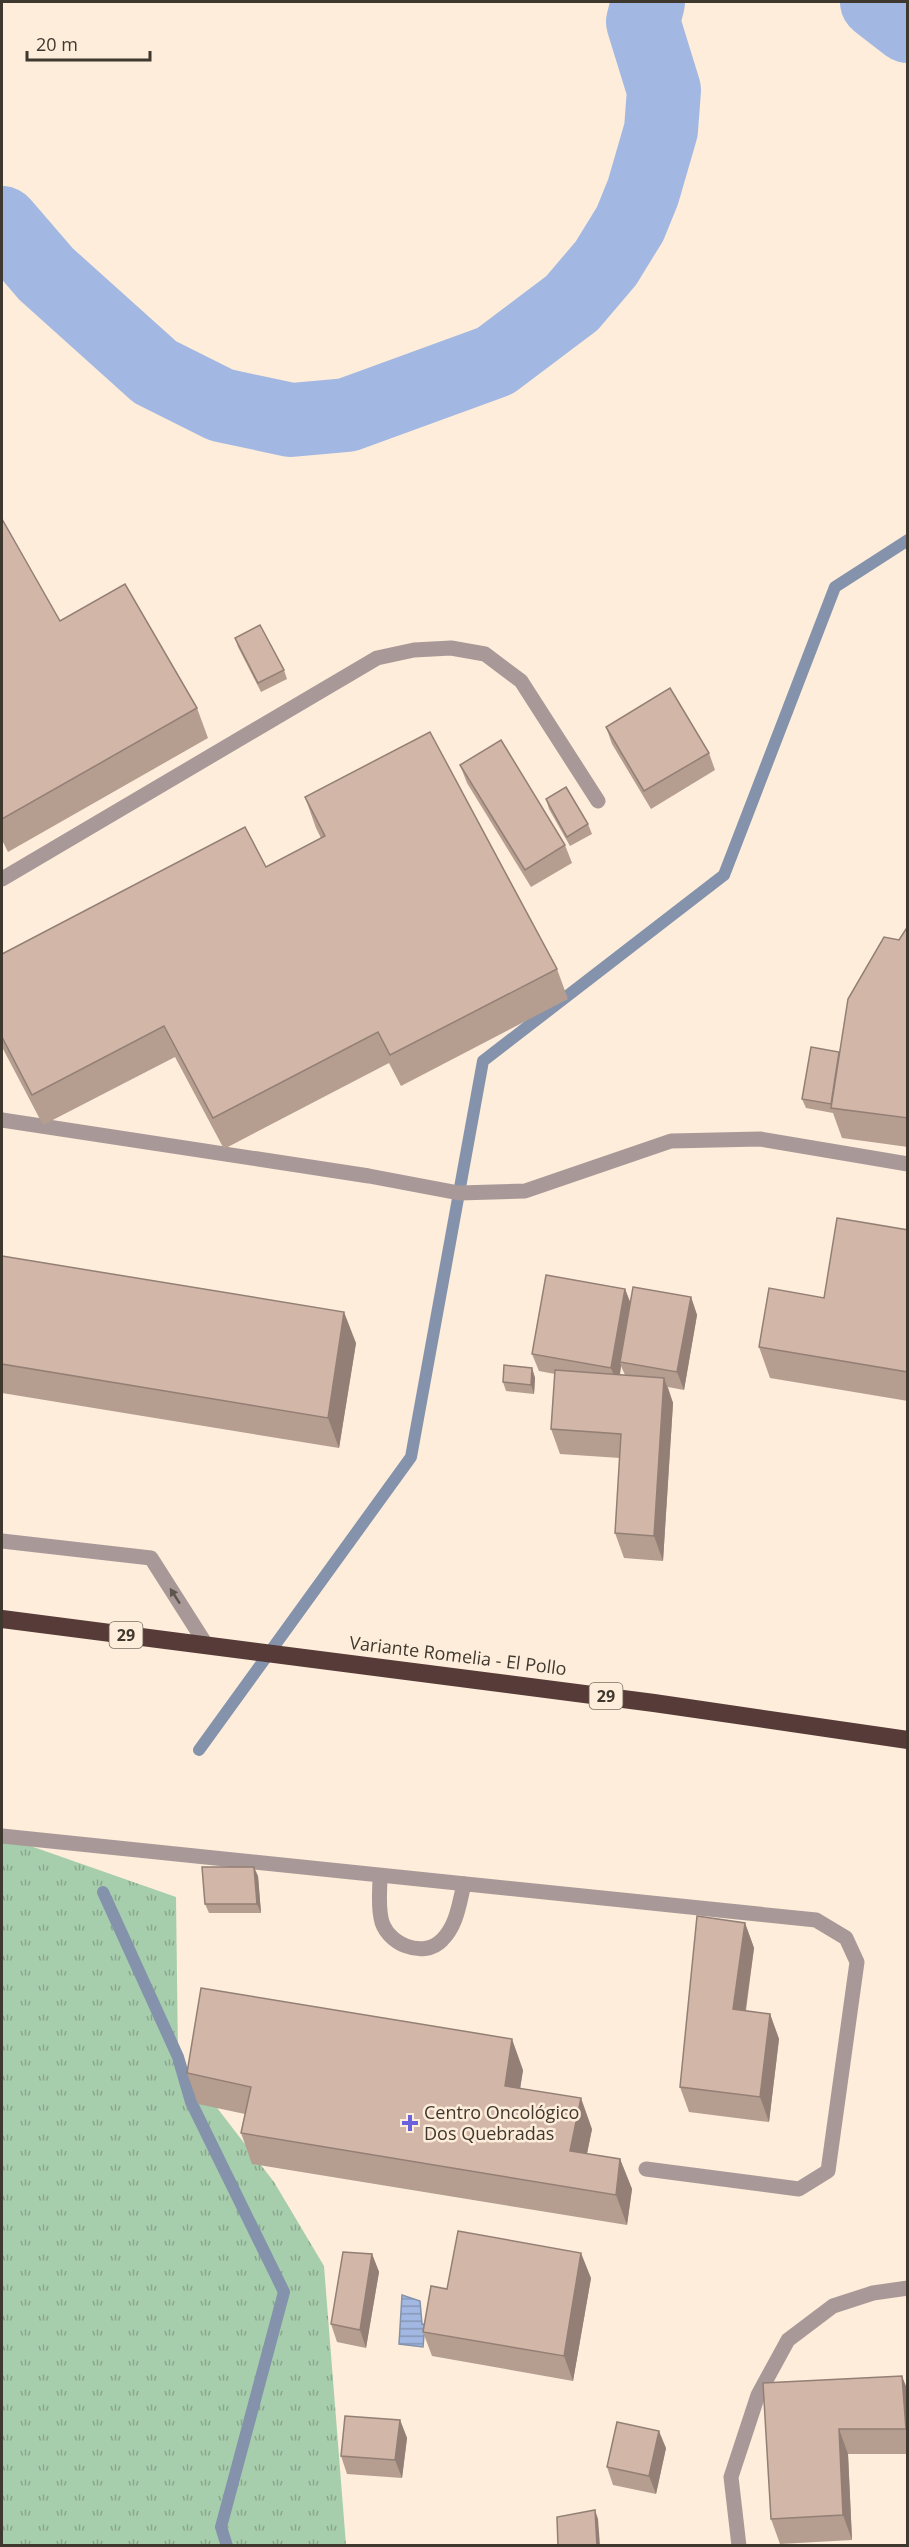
<svg xmlns="http://www.w3.org/2000/svg" width="909" height="2547" font-family="'Open Sans',sans-serif">
<style>
.grass{fill:url(#grass-tufts)}
.water{fill:url(#water-rules);stroke:#8492ac;stroke-width:1.5}
.lines{fill:none;stroke-linecap:round;stroke-linejoin:round}
.stream{stroke:#8492ac;stroke-width:12}
.river{stroke:#a2b8e2;stroke-width:74}
.minor{stroke:#a89998;stroke-width:15}
.highway{stroke:#563b38;stroke-width:18}
.wall{fill:#b59d90;fill-rule:evenodd}
.shaded-wall{fill:#937f75}
.building{fill:#d2b6a7;stroke:#937f75;stroke-width:1.5}
.oneway{fill:#5e554e}
.poi-dot{fill:#6b62db;stroke:#fdedda;stroke-width:2}
.labels{text-anchor:middle;stroke-width:5;stroke-linejoin:round;paint-order:stroke}
.shield{fill:#fdedda;stroke:#786e62;stroke-width:1.5}
.shield-label{font-size:16px;font-weight:bold;fill:#3f382e}
.street-label{font-size:18px;fill:#3f382e;stroke:#fdedda}
.poi-label{font-size:18px;fill:#3f382e;stroke:#fdedda;text-anchor:start}
</style>
<defs>
<pattern id="grass-tufts" width="24" height="20" patternUnits="userSpaceOnUse" patternTransform="scale(1.5)"><rect width="24" height="20" fill="#a6cdac"/><path d="M3 7l-1-3M5 7V3M7 7l1-3M15 17l-1-3M17 17v-4M19 17l1-3" fill="none" stroke="#89a78c"/></pattern>
<pattern id="water-rules" width="6" height="5" patternUnits="userSpaceOnUse" patternTransform="scale(1.5)"><rect width="6" height="5" fill="#a2b8e2"/><path d="M0 2.5h6" fill="none" stroke="#8597b8"/></pattern>
</defs>
<rect width="100%" height="100%" fill="#fdedda"/>
<path class="grass" d="M2 1836 176 1897 178 2057 274 2182 324 2266 346 2545H2Z"/>
<path class="water" d="M402 2295 420 2301 422 2324 437 2327 434 2337 424 2335 423 2347 399 2344Z"/>
<g class="lines">
<g class="stream">
<path d="M199 1750 411 1457 483 1061 724 875 835 587 908 540"/>
<path d="M103 1892 178 2057 191 2102 284 2292 221 2527 227 2546"/>
</g>
<g class="river">
<path d="M877 2 908 26"/>
<path d="M2 223 46 274 155 372 221 405 291 420 347 415 495 361 572 303 606 263 630 224 643 192 661 130 664 90 643 22 648 2"/>
</g>
<g class="minor">
<path d="M2 879 377 658 414 650 451 648 485 654 521 681 598 801"/>
<path d="M2 1120 369 1176 459 1193 525 1191 671 1141 760 1139 908 1164"/>
<path d="M2 1541 151 1558 207 1646"/>
<path d="M2 1836 816 1920 846 1938 857 1962 828 2171 799 2189 646 2169"/>
<path d="M380 1876C380 1889 378 1904 381 1918 385 1943 423 1960 442 1940 457 1925 459 1904 464 1884"/>
<path d="M739 2546 731 2477 758 2395 788 2340 833 2306 873 2293 908 2288"/>
</g>
<path class="highway" d="M2 1619 654 1703 908 1740"/>
</g>
<g class="wall">
<path d="M2 519 60 621 197 708 208 738 8 852 2 840Z"/>
<path d="M235 638 284 670 287 679 261 692 238 647Z"/>
<path d="M606 727 709 753 715 770 651 809 612 744Z"/>
<path d="M460 765 565 845 572 863 531 887 467 783Z"/>
<path d="M305 797 557 969 568 999 401 1086 389 1063 224 1149 175 1057 43 1125 2 1047V954L266 867 321 838 316 828Z"/>
<path d="M546 799 588 824 592 834 570 846 549 809Z"/>
<path d="M908 926V1147L842 1138 833 1113 806 1108 802 1099 839 1052 899 940Z"/>
<path d="M908 1230V1401L770 1378 759 1347 824 1298Z"/>
<path d="M2 1256 356 1343 339 1448 2 1393Z"/>
<path d="M625 1289 630 1302 691 1297 697 1315 684 1390 668 1387 673 1403 663 1561 624 1558 615 1533 620 1458 560 1454 551 1429 555 1374 539 1371 532 1354ZM621 1366 625 1375H620Z"/>
<path d="M532 1368 535 1378 534 1394 506 1391 503 1382Z"/>
<path d="M258 1876 261 1913H209L205 1904Z"/>
<path d="M745 1923 754 1948 746 2011 770 2014 779 2039 769 2122 689 2112 680 2087Z"/>
<path d="M523 2070 520 2088 592 2129 587 2154 620 2159 632 2189 627 2225 252 2164 241 2133 245 2114 198 2104 187 2073Z"/>
<path d="M372 2254 379 2272 366 2348 337 2342 331 2324Z"/>
<path d="M591 2278 573 2381 432 2356 423 2332 447 2289Z"/>
<path d="M763 2383 908 2391V2454H848L852 2540 780 2544 771 2519Z"/>
<path d="M400 2420 407 2438 402 2478 347 2474 341 2456Z"/>
<path d="M666 2448 656 2494 613 2485 607 2467Z"/>
</g>
<g class="shaded-wall">
<path d="M625 1289 632 1307 620 1362 621 1366 618 1386 611 1368Z"/>
<path d="M691 1297 697 1315 684 1390 677 1372Z"/>
<path d="M344 1312 356 1343 339 1448 328 1418Z"/>
<path d="M532 1368 535 1378 534 1394 531 1385Z"/>
<path d="M664 1378 673 1403 663 1561 654 1536Z"/>
<path d="M254 1867 258 1876 261 1913 257 1904Z"/>
<path d="M745 1923 754 1948 742 2034 733 2009Z"/>
<path d="M770 2014 779 2039 769 2122 760 2097Z"/>
<path d="M512 2039 523 2070 516 2116 505 2086Z"/>
<path d="M581 2098 592 2129 581 2182 570 2151Z"/>
<path d="M620 2159 632 2189 627 2225 616 2195Z"/>
<path d="M581 2253 591 2278 573 2381 564 2356Z"/>
<path d="M372 2254 379 2272 366 2348 360 2330Z"/>
<path d="M902 2376 908 2391V2432L906 2429Z"/>
<path d="M400 2420 407 2438 402 2478 395 2460Z"/>
<path d="M839 2429 848 2454 852 2540 843 2515Z"/>
<path d="M659 2431 666 2448 656 2494 649 2476Z"/>
<path d="M595 2510 598 2519 600 2546H597Z"/>
</g>
<g class="building">
<path d="M2 519 60 621 125 584 197 708 2 819Z"/>
<path d="M260 625 284 670 258 683 235 638Z"/>
<path d="M670 688 709 753 644 791 606 727Z"/>
<path d="M430 732 557 969 390 1055 378 1032 213 1118 164 1026 32 1095 2 1037V954L245 827 266 867 325 836 305 797Z"/>
<path d="M501 740 565 845 525 870 460 765Z"/>
<path d="M566 787 588 824 567 837 546 799Z"/>
<path d="M908 926V1118L831 1108 848 999 884 937 899 940Z"/>
<path d="M811 1047 839 1052 831 1104 802 1099Z"/>
<path d="M837 1218 908 1230V1372L759 1347 769 1288 824 1298Z"/>
<path d="M2 1256 344 1312 328 1418 2 1364Z"/>
<path d="M546 1275 625 1289 611 1368 532 1354Z"/>
<path d="M633 1287 691 1297 677 1372 620 1362Z"/>
<path d="M504 1365 532 1368 531 1385 503 1382Z"/>
<path d="M555 1370 664 1378 654 1536 615 1533 621 1434 551 1429Z"/>
<path d="M202 1867H254L257 1904H205Z"/>
<path d="M697 1916 745 1923 733 2009 770 2014 760 2097 680 2087Z"/>
<path d="M201 1988 512 2039 505 2086 581 2098 570 2151 620 2159 616 2195 241 2133 251 2087 187 2073Z"/>
<path d="M458 2231 581 2253 564 2356 423 2332 431 2286 447 2289Z"/>
<path d="M343 2252 372 2254 360 2330 331 2324Z"/>
<path d="M902 2376 906 2429H839L843 2515 771 2519 763 2383Z"/>
<path d="M345 2416 400 2420 395 2460 341 2456Z"/>
<path d="M617 2422 659 2431 649 2476 607 2467Z"/>
<path d="M595 2510 597 2546H558L557 2517Z"/>
</g>
<defs><path id="oneway-solid" d="M-6-.8H1V-3.2L6.5 0L1 3.2V.8H-6Z" transform="scale(1.5)"/></defs>
<use class="oneway" href="#oneway-solid" transform="translate(175 1596) rotate(-123)"/>
<path class="poi-dot" d="M407 2114h6v6h6v6h-6v6h-6v-6h-6v-6h6z"/>
<g class="labels">
<g class="shield">
<rect x="109.5" y="1622" width="33" height="26" rx="4.5"/>
<rect x="589.5" y="1683" width="33" height="26" rx="4.5"/>
</g>
<g class="shield-label">
<text x="126" y="1641">29</text>
<text x="606" y="1702">29</text>
</g>
<g class="street-label">
<text transform="translate(458 1656) rotate(7)" y="6">Variante Romelia - El Pollo</text>
</g>
<g class="poi-label">
<text x="424" y="2119">Centro Oncológico<tspan x="424" dy="21">Dos Quebradas</tspan></text>
</g>
</g>
<rect width="909" height="2547" fill="none" stroke="#3f382e" stroke-width="6"/>
<path d="M27 51v9h123v-9" fill="none" stroke="#3f382e" stroke-width="3"/>
<text x="36" y="51" font-size="18" fill="#3f382e" stroke="#fdedda" stroke-width="4.5" paint-order="stroke">20 m</text>
</svg>
